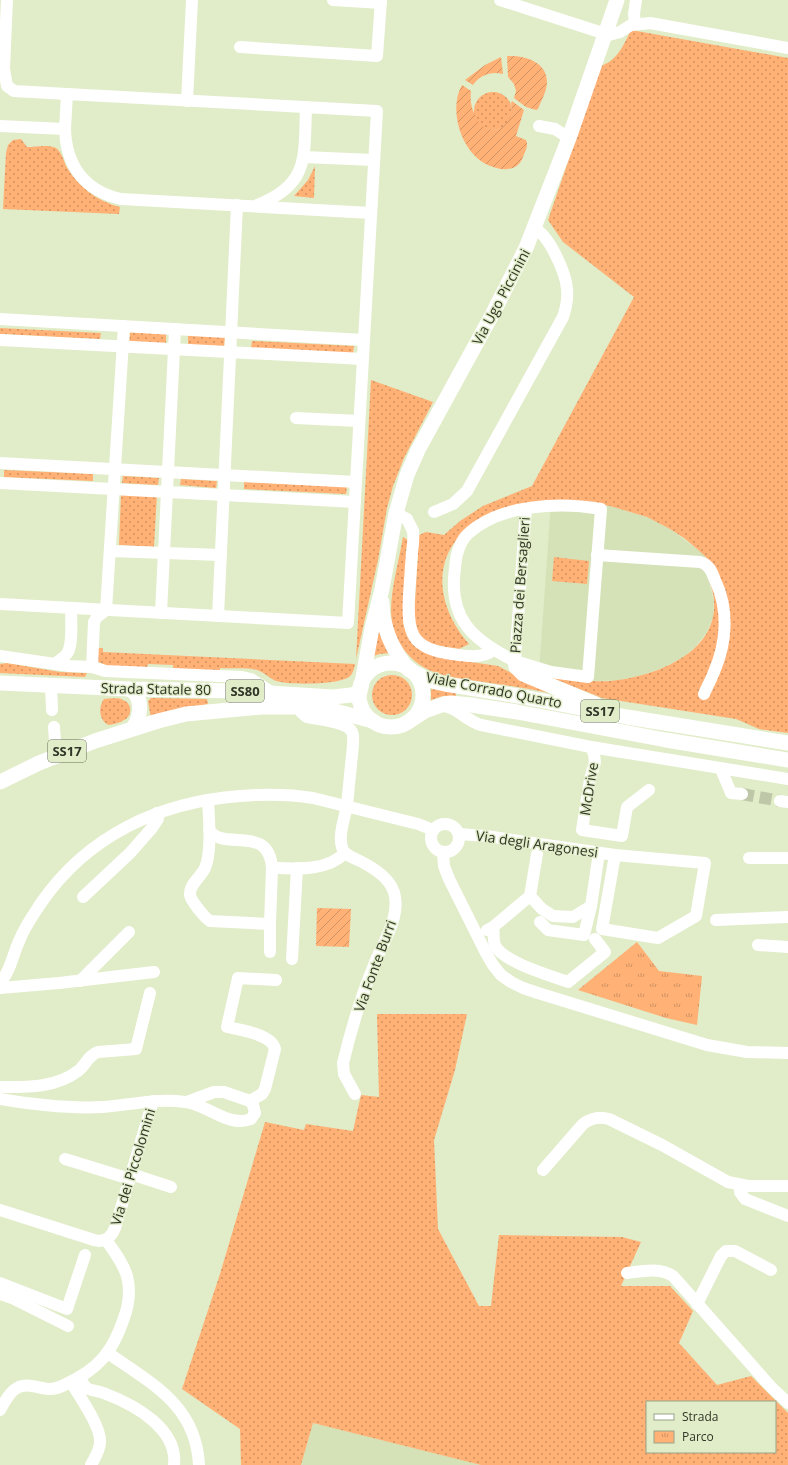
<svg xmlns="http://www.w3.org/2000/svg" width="788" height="1465" font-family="'Open Sans',sans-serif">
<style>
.built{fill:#d5e2b7}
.grass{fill:url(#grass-dots);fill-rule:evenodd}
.park{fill:url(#park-tufts)}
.garden{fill:url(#garden-furrows)}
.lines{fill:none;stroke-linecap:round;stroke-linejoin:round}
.minor-tunnel{stroke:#bec7a8;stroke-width:12;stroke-dasharray:12 6;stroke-linecap:butt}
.minor{stroke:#fff;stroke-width:12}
.major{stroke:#fff;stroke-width:15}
.labels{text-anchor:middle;stroke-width:3;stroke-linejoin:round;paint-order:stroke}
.shield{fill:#e1ecc8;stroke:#656c57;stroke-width:1}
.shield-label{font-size:13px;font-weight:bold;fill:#303527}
.street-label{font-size:14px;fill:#303527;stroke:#e1ecc8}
</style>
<defs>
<pattern id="grass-dots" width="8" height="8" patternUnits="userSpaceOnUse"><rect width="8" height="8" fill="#ffb176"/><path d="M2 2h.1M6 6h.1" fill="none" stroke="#cf9161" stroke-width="1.8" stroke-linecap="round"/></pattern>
<pattern id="park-tufts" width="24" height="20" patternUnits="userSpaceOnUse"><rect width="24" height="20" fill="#ffb176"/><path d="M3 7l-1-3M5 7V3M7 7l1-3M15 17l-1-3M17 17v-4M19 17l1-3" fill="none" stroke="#cf9161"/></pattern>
<pattern id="garden-furrows" width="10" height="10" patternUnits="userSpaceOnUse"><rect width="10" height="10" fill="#ffb176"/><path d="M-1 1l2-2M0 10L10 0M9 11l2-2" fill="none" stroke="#cf9161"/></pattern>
</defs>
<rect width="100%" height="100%" fill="#e1ecc8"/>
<g class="built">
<path d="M551 502 590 503 610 506 630 512 647 517 670 529 702 553 708 559 721 616 707 575 714 601 713 617 706 633 696 646 682 658 662 668 642 675 619 680 598 681 578 680 539 673Z"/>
<path d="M313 1423 481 1465H301Z"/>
</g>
<g class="grass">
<path d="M631 30 788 58V733L759 729 736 719 602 698 552 678C571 680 591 682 610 681 653 677 717 654 714 602 714 592 709 582 707 572L712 582 728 640 708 559 696 548 684 538 670 529 647 517 610 506 590 503 526 505 458 538C430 571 443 615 469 644L459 649 434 645 423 639 417 631 414 619 419 535 426 532 444 535 460 521 483 506 532 486 634 297 563 242 548 220 601 66C618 60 624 44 631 30Z"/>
<circle cx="493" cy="111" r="19"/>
<path d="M21 139 27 147C36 147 48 144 56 148 61 151 64 161 66 166 78 187 97 201 120 207L119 214 3 209 6 153 8 145 13 140Z"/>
<path d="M315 166 314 198 294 196 308 180Z"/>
<path d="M0 328 101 333 100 339 0 334Z"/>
<path d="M130 332 166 334V347L129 345Z"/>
<path d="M188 335 225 337 224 350 188 348Z"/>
<path d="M252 341 354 346 353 353 251 348Z"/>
<path d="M371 380 433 402 404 458 393 486 387 508 378 560 356 659Z"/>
<path d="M4 470 93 474V481L4 477Z"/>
<path d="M123 476 159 478 158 485 122 483Z"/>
<path d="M181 479 217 481 216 488 180 485Z"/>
<path d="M244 482 347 487 346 494 244 489Z"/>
<path d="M121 493 157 494 154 547 119 545Z"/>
<path d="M403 537 408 540 403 613V623L406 631 444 658 498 666 550 693C528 689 506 685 484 682 470 680 454 678 440 674 411 666 392 641 391 612 391 587 399 561 403 537Z"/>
<path d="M554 557 589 561 587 584 552 581Z"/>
<path d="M379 630 391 653 379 654 371 657Z"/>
<path d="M98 648H103V652L355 664C354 669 353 674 349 677 337 685 289 685 276 681 269 678 264 672 257 670 246 667 232 669 220 668V671L173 669V665L148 664 147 668 109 666 98 662Z"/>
<path d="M7 663 60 672 87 673 85 677 0 673V664Z"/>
<circle cx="392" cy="695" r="20"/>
<path d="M431 689 456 693V696H443L431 700Z"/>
<path d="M151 698 207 699 208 704 153 715H150V713L148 701Z"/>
<path d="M104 699C110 699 118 697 123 700 132 703 133 716 124 720 120 723 114 724 109 725 99 721 98 707 104 699Z"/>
<path d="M377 1014H467L455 1070 434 1140 438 1229 479 1306H491L499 1235 622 1237 641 1242 621 1286H670L693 1311 679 1343 717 1385 751 1376 788 1413V1465H481L313 1423 301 1465H241L240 1429 182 1389 220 1274 265 1122 304 1130 306 1124 353 1131 361 1095 379 1097ZM647 1402H775V1452H647Z"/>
</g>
<path class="park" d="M637 942 659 971 702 976 697 1025 666 1018 578 990Z"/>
<g class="garden">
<path d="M507 56C525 55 547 62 547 82 547 91 541 101 538 109L536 110 526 107 514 98 516 91 514 84 508 77Z"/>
<path d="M501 57 503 74C491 71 480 75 473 85L465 80 485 65Z"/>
<path d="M462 85 471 91C470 100 471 106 474 113 476 117 477 121 480 124 496 139 515 123 511 103L512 101 524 110 516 136 526 140C529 146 525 151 523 157 516 178 486 168 475 156 458 139 450 106 462 85Z"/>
<path d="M317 908 351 909 349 947 316 946Z"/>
</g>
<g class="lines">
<path class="minor-tunnel" d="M742 794 780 801"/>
<g class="minor">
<path d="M7 0 4 69 7 86 14 91 67 94"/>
<path d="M333 0 381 3"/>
<path d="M500 0 609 35 620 32 631 25 650 23 788 48"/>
<path d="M635 24 634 14 636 0"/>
<path d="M240 47 377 56 381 0"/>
<path d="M187 101 192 0"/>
<path d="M0 126 65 129 67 94 377 111 348 623 0 604"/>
<path d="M539 126 555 129 569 138"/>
<path d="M65 129C66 166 85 191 121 199L371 213"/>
<path d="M304 157 374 160"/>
<path d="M257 205C310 185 304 156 306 107"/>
<path d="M0 319 364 340"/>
<path d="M0 340 363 359"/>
<path d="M296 418 359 421"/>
<path d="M0 463 356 482"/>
<path d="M0 483 355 502"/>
<path d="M434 512 453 504 467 491 563 317C566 308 568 298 567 289 566 273 549 235 535 229"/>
<path d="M396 513 407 519 413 531C414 538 413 545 412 552 411 567 410 581 409 595 407 633 411 649 452 654 465 656 483 659 493 650"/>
<path d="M110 551 221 555"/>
<path d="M597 555 700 562C709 564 712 572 715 580 729 609 727 642 714 672 711 680 707 687 704 694"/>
<path d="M161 613 175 329"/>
<path d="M218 616 237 205"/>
<path d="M0 656 69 666 92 667 105 671 242 677 251 679 273 693"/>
<path d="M515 661 551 672 588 677 601 509C560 502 503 504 470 532 459 541 456 554 455 568 448 618 472 640 515 661L526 509"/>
<path d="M56 663C60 660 65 657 68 652 73 642 71 620 71 608"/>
<path d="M92 667 94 622 97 617 106 610 124 326"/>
<path d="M51 685 52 710"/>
<path d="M442 706C458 707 466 721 481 725L591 747 788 779"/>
<path d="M297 707 302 713 307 717C318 720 347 721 352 732 354 736 353 740 353 745 351 765 349 785 347 805 345 818 337 837 343 850 346 856 354 858 360 861 374 868 393 880 395 897 399 920 382 944 374 965 361 996 351 1030 343 1063L344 1074 355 1094"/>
<path d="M54 727 55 741 60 754"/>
<path d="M591 747 594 754 595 762 590 779 582 830 622 836 627 807 649 790"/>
<path d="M721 769 731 793 742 794"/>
<path d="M208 800C209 818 212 852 205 868 201 877 189 884 190 895 191 901 205 918 210 921L270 924 272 868C269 823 223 852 209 830"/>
<path d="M780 801 788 802"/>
<circle cx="445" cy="838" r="14"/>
<path d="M459 834 486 836 615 855 705 863 696 916 658 938 602 929 615 855"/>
<path d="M443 852 444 866 449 879 486 953 493 965 501 975 511 982 523 988 538 993 707 1045 747 1052 788 1053"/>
<path d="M749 858H788"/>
<path d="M278 868C301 869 328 870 345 853"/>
<path d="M530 896 542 909 553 916 573 917 591 906 599 853"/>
<path d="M83 897 130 853 152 828 158 819 157 813"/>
<path d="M716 920 788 917"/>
<path d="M540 922 548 930 584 935 591 906"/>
<path d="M493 927C494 932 493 940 495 945 502 962 552 976 568 982L605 952 595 939"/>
<path d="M487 930 493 927 530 896 537 854"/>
<path d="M758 945 788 947"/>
<path d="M270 952V924"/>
<path d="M292 959 297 868"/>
<path d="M80 981 129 932"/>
<path d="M0 983C11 971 13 953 20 939 25 926 34 914 41 903 88 835 160 802 240 796 264 794 289 794 313 798L418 824 433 830"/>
<path d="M0 988 59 983 154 972"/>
<path d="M0 1087C27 1087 56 1088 78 1071 86 1065 88 1055 98 1052L136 1049 150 993"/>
<path d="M0 1099C35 1105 68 1109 103 1107 130 1105 157 1098 185 1102 207 1104 228 1128 251 1119L255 1113 253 1105 250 1101 224 1092H214L187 1102"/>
<path d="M250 1101 262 1094 265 1089 275 1049C272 1034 240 1030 227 1027L238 978 276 980"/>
<path d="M65 1159 130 1179"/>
<path d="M543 1170 583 1124C591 1118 599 1116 609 1119L662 1145 728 1182 748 1186H788"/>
<path d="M131 1174 171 1187"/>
<path d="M740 1185V1192L745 1199 788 1216"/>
<path d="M0 1210 94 1240C104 1243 111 1238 115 1228L153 1101"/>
<path d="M627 1273C643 1271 659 1267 673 1276L771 1387 788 1403"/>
<path d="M0 1283 67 1309 85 1255"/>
<path d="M0 1294 12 1298 68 1326"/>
<path d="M697 1304 721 1256 726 1251H735L771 1270"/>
<path d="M108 1353C152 1384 196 1405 199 1465"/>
<path d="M79 1377 86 1388C92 1391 100 1391 106 1394 135 1405 178 1429 174 1465"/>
<path d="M71 1382C79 1396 101 1426 100 1442 100 1450 95 1458 91 1465"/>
<path d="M0 1410C4 1403 8 1395 14 1390 25 1381 37 1388 49 1389 55 1389 61 1387 66 1384 99 1369 113 1351 124 1318 129 1304 131 1291 127 1276 123 1263 114 1251 106 1240"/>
</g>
<g class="major">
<path d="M382 602C382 627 393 651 409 670"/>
<path d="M515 661 516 667 523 674 595 704"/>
<circle cx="391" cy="695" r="32"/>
<path d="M413 672 429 680 445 684 518 696 627 717 788 743"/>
<path d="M0 683 129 689 239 691 333 697 351 695 360 692"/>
<path d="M361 688 372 628 382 589 396 513 407 475 418 450 493 313 526 248 569 138 617 0"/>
<path d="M129 689C144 697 141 716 133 728"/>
<path d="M411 720 425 711 444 704 451 703 471 705 517 712 666 740 788 760"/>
<path d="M0 782 39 763 95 741 158 721 186 714 262 707H297L335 711 373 721"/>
</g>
</g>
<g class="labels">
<g class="shield">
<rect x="226" y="680" width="38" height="22" rx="3"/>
<rect x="581" y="700" width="38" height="22" rx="3"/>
<rect x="48" y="740" width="38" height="22" rx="3"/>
</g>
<g class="shield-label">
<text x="245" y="696">SS80</text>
<text x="600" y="716">SS17</text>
<text x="67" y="756">SS17</text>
</g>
<g class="street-label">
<text transform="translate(501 297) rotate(-62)" y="5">Via Ugo Piccinini</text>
<text transform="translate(520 585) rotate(-86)" y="5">Piazza dei Bersaglieri</text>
<text transform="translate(156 689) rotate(1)" y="5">Strada Statale 80</text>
<text transform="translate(494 690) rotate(11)" y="5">Viale Corrado Quarto</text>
<text transform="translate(589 789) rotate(-81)" y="5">McDrive</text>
<text transform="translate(537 844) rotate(8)" y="5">Via degli Aragonesi</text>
<text transform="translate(375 966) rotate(-70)" y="5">Via Fonte Burri</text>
<text transform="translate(133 1167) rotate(-73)" y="5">Via dei Piccolomini</text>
</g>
</g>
<rect x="646" y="1401" width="130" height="52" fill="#e1ecc8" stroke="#9aa388"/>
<rect x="654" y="1414" width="20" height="6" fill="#ffffff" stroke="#9aa388"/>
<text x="682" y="1421" font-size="12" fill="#303527">Strada</text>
<rect x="654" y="1431" width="20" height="12" fill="url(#park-tufts)" stroke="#9aa388"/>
<text x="682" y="1441" font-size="12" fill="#303527">Parco</text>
</svg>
